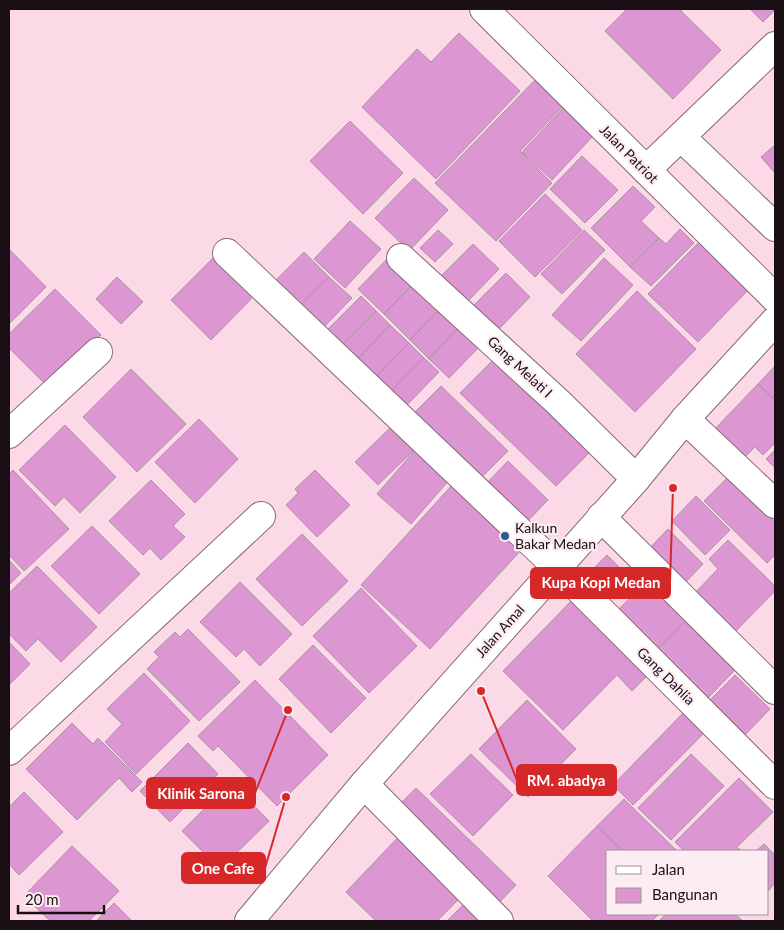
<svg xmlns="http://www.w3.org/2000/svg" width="784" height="930" font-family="Lato,sans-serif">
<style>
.building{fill:#dc97d2;stroke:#aa91a6}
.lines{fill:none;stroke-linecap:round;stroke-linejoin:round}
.street-casing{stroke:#876a76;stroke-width:30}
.secondary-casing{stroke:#876a76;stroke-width:30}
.street{stroke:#fff;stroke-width:28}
.secondary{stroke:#fff;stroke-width:28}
.poi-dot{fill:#255d95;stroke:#fbedf2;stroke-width:2}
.labels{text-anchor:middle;stroke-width:4.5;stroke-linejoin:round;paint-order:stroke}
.street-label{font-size:14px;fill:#190e13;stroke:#fbedf2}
.poi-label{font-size:14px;fill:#190e13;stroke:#fbedf2;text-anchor:start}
.leader{fill:none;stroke:#d62828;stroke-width:2}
.callout-dot{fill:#d62828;stroke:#fbedf2;stroke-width:2}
.callout{fill:#d62828;stroke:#d62828;stroke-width:2}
.callout-label{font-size:15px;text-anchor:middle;font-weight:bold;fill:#fff}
</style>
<rect width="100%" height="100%" fill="#fbd9e7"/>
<g class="building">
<path d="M627 9H683L681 11 721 50 673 99 605 31Z"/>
<path d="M750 9H775V10L763 22Z"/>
<path d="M459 33 520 91 436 179 362 107 417 49 431 62Z"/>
<path d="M536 79 563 106 520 151 552 183 496 241 435 183Z"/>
<path d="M563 108 593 136 552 180 522 152Z"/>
<path d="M350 121 403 173 363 214 310 161Z"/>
<path d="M775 145V173L761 157Z"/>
<path d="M582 156 618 190 585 223 550 189Z"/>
<path d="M414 178 448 210 409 251 375 218Z"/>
<path d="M633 186 655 207 641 221 659 238 630 267 591 228Z"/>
<path d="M545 194 582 230 535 277 499 241Z"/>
<path d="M350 221 381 249 345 288 314 259Z"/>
<path d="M680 229 694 243 651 286 630 267 659 238 666 244Z"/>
<path d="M438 230 453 244 435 262 420 248Z"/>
<path d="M584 230 605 250 562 294 541 274Z"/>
<path d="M702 239 751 287 698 342 648 294Z"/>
<path d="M473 244 499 269 466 303 440 277Z"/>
<path d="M9 249 46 287 9 324Z"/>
<path d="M304 252 329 277 296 310 271 285Z"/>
<path d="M391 255 417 280 384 314 358 289Z"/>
<path d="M213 258 253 297 211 340 171 300Z"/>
<path d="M604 258 633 285 581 341 552 315Z"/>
<path d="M506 273 530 297 497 331 472 307Z"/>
<path d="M117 277 143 302 121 324 96 299Z"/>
<path d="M329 277 352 298 319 332 296 310Z"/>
<path d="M417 280 443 306 410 340 384 314Z"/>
<path d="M55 289 101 335 48 387 9 348V334Z"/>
<path d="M637 291 696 349 635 412 576 354Z"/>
<path d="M361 296 376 311 342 345 327 330Z"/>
<path d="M443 306 462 324 429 359 410 340Z"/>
<path d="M376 311 390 325 357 360 342 345Z"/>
<path d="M462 324 482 344 449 378 429 359Z"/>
<path d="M390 325 409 343 375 378 357 360Z"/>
<path d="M409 343 424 358 390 392 375 378Z"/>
<path d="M498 355 594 448 556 486 460 393Z"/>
<path d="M424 358 439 372 405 407 390 392Z"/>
<path d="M775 366V400L758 384Z"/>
<path d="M131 369 186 424 137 472 83 417Z"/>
<path d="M758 384 775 400V443L763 455 755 447 742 460 712 432Z"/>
<path d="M441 386 508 451 481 478 414 413Z"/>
<path d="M199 419 238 459 195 503 155 462Z"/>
<path d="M65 425 116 477 80 513 64 497 55 506 19 470Z"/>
<path d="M392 426 414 450 378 485 355 462Z"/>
<path d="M416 449 450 479 411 524 377 494Z"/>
<path d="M775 450V468L766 459Z"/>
<path d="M508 461 548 500 522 527 482 488Z"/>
<path d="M13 470 69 529 24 571 9 555V474Z"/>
<path d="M315 470 350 505 317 537 286 505 298 493 295 489Z"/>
<path d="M735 470 775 510V555L767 563 704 501Z"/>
<path d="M151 480 185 514 173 526 185 537 161 560 150 548 143 555 109 521Z"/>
<path d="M454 483 524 547 430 649 361 585Z"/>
<path d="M696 496 730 530 705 555 672 521Z"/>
<path d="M92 526 140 574 99 614 51 566Z"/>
<path d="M668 529 703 564 680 588 645 553Z"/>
<path d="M302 534 348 581 302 626 256 579Z"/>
<path d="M728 540 775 586V591L729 638 689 599 718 569 709 559Z"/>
<path d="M607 555 629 577 604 603 581 581Z"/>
<path d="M9 560 21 573 9 585Z"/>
<path d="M37 566 97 627 61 662 38 639 26 651 9 634V593Z"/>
<path d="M240 582 292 634 260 666 244 649 236 657 200 622Z"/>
<path d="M646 582 685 621 652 655 612 616Z"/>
<path d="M361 588 417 646 369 693 313 636Z"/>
<path d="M578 594 654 669 632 691 617 675 563 730 503 671Z"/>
<path d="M685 621 735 670 702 704 652 655Z"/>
<path d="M188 629 240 682 199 721 147 669 159 657 154 652 175 632 180 637Z"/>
<path d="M9 642 30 664 9 685Z"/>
<path d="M313 645 366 698 331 733 279 679Z"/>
<path d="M144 673 190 721 136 774 105 742 122 724 107 709Z"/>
<path d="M735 675 770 709 742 738 707 703Z"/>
<path d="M255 680 328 755 277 806 218 746 213 751 198 736Z"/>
<path d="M527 700 576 749 528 797 479 749Z"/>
<path d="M687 709 708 729 633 805 613 785Z"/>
<path d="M72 723 93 744 98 738 142 782 132 792 119 778 77 820 26 769Z"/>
<path d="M188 743 218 774 170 822 140 791Z"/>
<path d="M471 754 513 795 473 836 430 794Z"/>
<path d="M691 754 724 786 671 840 638 808Z"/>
<path d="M739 778 773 812 737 847 741 851H684L675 842Z"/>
<path d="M231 782 269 821 220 869 182 831Z"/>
<path d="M416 788 516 885 493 909 392 812Z"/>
<path d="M24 792 63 832 19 875 9 864V807Z"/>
<path d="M624 799 677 851H623L597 826Z"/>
<path d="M597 826 623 851H608V914H659L652 921H593L548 876Z"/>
<path d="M405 830 467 891 437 921H376L346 892Z"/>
<path d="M764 844 775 855V883L768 891V851H756Z"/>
<path d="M72 846 119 891 89 921H50L24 896Z"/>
<path d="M114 903 132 921H96Z"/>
<path d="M465 903 483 921H447Z"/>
<path d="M666 914H735L743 921H659Z"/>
</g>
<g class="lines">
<g class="street-casing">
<g id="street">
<path d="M484 9 775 298"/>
<path d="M681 137 775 227"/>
<path d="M646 170 775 46"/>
<path d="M227 253 557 567 775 785"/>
<path d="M401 258 558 402 636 479"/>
<path d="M685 419 775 504"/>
<path d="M9 434 98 352"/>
<path d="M601 517 775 690"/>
<path d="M9 751 261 516"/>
<path d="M364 784 499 921"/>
</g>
</g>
<g class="secondary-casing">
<path id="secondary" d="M249 921 364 784 636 479 685 419 775 321"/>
</g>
<use href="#street" class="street"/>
<use href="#secondary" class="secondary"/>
</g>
<circle class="poi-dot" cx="505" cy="536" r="5"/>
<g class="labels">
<g class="street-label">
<text transform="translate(629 154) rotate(45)" y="5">Jalan Patriot</text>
<text transform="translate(520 367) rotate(43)" y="5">Gang Melati I</text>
<text transform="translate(500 631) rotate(-48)" y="5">Jalan Amal</text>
<text transform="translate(666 676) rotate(45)" y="5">Gang Dahlia</text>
</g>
<g class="poi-label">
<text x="515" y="533">Kalkun<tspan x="515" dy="16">Bakar Medan</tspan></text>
</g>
</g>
<path class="leader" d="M673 488L670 583M481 691L517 780M288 710L255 793M286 797L265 868"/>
<g class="callout-dot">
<circle cx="673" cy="488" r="5"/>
<circle cx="481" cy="691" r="5"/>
<circle cx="288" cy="710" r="5"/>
<circle cx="286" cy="797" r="5"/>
</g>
<g class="callout">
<rect x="531" y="568" width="139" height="30" rx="5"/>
<rect x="517" y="765" width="99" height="30" rx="5"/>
<rect x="147" y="778" width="108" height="30" rx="5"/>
<rect x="182" y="853" width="83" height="30" rx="5"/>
</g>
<g class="callout-label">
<text x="601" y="588">Kupa Kopi Medan</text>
<text x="566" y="786">RM. abadya</text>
<text x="201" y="799">Klinik Sarona</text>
<text x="223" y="874">One Cafe</text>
</g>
<rect width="784" height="930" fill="none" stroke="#190e13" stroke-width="20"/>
<rect x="606" y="850" width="162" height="65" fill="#fbedf2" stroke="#a19499"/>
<rect x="616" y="866" width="25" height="8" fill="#ffffff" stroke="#a19499"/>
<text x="652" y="875" font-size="15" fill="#190e13">Jalan</text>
<rect x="616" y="888" width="25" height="15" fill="#dc97d2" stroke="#a19499"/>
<text x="652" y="900" font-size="15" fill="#190e13">Bangunan</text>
<path d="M18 905v8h86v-8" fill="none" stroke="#190e13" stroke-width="2.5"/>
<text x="25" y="905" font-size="15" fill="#190e13" stroke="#fbedf2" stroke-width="4" paint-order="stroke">20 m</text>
</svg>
